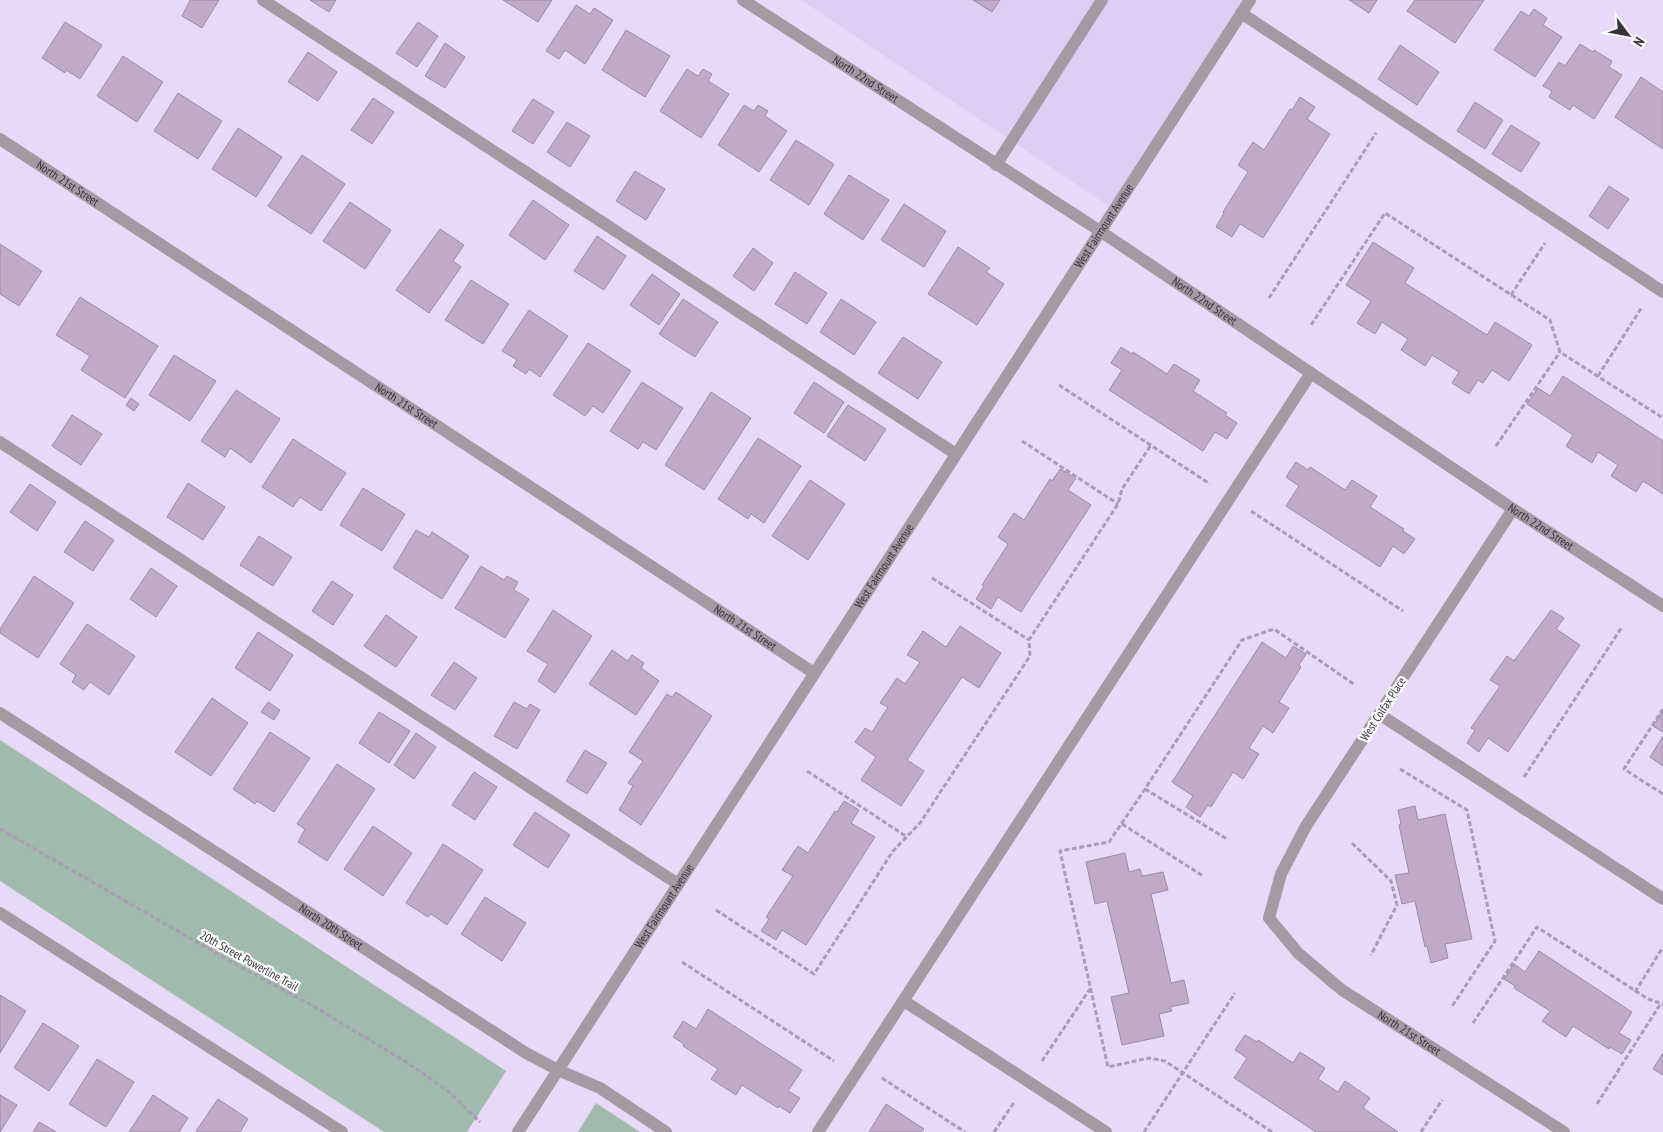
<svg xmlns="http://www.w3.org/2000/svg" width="1663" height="1132" font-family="'PT Sans Narrow',sans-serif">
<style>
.built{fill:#e0cdf3}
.green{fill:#a0bbab}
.building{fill:#c0abc7;stroke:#9e8aa5}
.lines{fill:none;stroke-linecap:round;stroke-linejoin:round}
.path{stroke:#a99cb6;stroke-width:3;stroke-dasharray:5 2.5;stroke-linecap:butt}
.minor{stroke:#a699a3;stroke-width:12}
.labels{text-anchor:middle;stroke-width:4.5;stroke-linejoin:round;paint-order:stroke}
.street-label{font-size:12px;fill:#36303d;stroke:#fff}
</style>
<rect width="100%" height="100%" fill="#e9d9f9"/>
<path class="built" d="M801 0H1250L1113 209Z"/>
<g class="green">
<path d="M0 740 506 1071 467 1132H384L0 881Z"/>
<path d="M596 1103 640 1132H578Z"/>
</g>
<g class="building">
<path d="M190 0H219L202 28 182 16Z"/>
<path d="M310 0H336L329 12Z"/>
<path d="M503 0H552L538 22Z"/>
<path d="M973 0H1000L992 12Z"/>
<path d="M1349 0H1377L1369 13Z"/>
<path d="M1415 0H1484L1455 43 1407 11Z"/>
<path d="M576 5 590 14 594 8 613 20 585 64 565 50 559 59 546 51Z"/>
<path d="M1534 9 1547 18 1543 25 1562 37 1535 77 1494 50 1521 11 1529 16Z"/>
<path d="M65 22 102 45 80 79 66 70 65 73 42 58Z"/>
<path d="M418 22 438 36 417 67 396 53Z"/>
<path d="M626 30 670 56 645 97 602 70Z"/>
<path d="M445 43 465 57 445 88 425 76Z"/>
<path d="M1580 44 1593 52 1594 50 1612 61 1609 67 1622 75 1594 119 1573 105 1570 110 1549 97 1552 91 1543 86 1559 62 1565 66Z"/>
<path d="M1400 45 1439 72 1417 105 1378 79Z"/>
<path d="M308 52 337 72 318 101 288 82Z"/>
<path d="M123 56 163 82 137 122 97 96Z"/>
<path d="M687 69 698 76 703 69 712 74 708 81 729 94 701 138 660 111Z"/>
<path d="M1641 77 1663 92V149L1615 117Z"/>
<path d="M178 93 222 121 198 159 154 131Z"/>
<path d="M1300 97 1315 107 1307 119 1330 134 1263 238 1240 224 1232 237 1216 227 1224 213 1223 212 1248 172 1238 165 1253 142 1264 150 1290 109 1292 110Z"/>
<path d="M373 98 394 112 372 144 351 130Z"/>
<path d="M533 99 554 112 533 144 512 131Z"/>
<path d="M1475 102 1503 120 1485 149 1457 131Z"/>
<path d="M744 105 754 111 758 105 768 111 765 116 787 131 759 172 718 145Z"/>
<path d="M567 122 590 136 570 167 547 152Z"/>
<path d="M1511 125 1540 143 1521 172 1492 154Z"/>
<path d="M238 128 282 157 256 197 212 169Z"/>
<path d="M796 140 834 164 809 205 770 180Z"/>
<path d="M302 155 345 184 311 234 268 206Z"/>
<path d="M635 171 665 189 646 220 616 201Z"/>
<path d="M849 175 889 200 863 240 824 214Z"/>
<path d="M1609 186 1629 199 1608 229 1589 216Z"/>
<path d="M533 200 569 225 545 260 509 235Z"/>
<path d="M350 202 391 230 365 269 323 241Z"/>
<path d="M904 204 946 231 924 267 881 240Z"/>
<path d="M440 229 464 245 453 261 461 267 429 313 396 290Z"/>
<path d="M597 236 626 256 604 290 574 271Z"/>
<path d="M1373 242 1414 268 1405 283 1487 335 1495 322 1532 345 1509 381 1492 370 1483 383 1478 380 1469 394 1452 383 1459 372 1432 355 1425 366 1401 350 1408 339 1382 322 1375 334 1357 323 1371 301 1346 285Z"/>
<path d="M0 244 42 271 19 306 0 294Z"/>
<path d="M958 247 990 268 986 272 1004 284 977 325 928 294Z"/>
<path d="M753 248 773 263 754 291 733 276Z"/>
<path d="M795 272 827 293 807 324 775 304Z"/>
<path d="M652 274 680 294 659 325 630 305Z"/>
<path d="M471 280 509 304 483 344 445 320Z"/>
<path d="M80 297 158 346 125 398 81 370 90 356 56 335Z"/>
<path d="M683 299 718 322 695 357 659 334Z"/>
<path d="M841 299 876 322 854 355 820 332Z"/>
<path d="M529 310 568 336 540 377 529 369 526 374 513 366 517 360 502 351Z"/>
<path d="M903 337 942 362 918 399 878 373Z"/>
<path d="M588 343 631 371 603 413 593 406 585 416 553 395Z"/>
<path d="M1121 347 1132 354 1133 352 1167 374 1174 364 1200 380 1193 391 1227 413 1225 415 1237 423 1227 439 1215 432 1203 451 1109 390 1122 370 1111 363Z"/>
<path d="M174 355 216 381 190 421 149 395Z"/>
<path d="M1563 376 1663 441V494L1643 481 1636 492 1611 476 1618 465 1598 452 1592 463 1566 446 1573 435 1527 404 1538 388 1550 396Z"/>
<path d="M642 382 683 408 656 450 643 442 638 449 610 431Z"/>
<path d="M814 382 844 402 824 433 794 413Z"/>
<path d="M236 390 280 419 251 463 230 448 225 457 201 441Z"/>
<path d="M711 392 751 418 704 490 665 465Z"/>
<path d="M131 398 139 404 134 411 126 405Z"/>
<path d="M848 405 886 429 865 461 827 436Z"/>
<path d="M72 415 102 434 81 465 52 446Z"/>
<path d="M758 438 801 466 764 523 751 514 748 519 718 499Z"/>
<path d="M293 439 346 473 321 511 300 497 293 507 262 487Z"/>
<path d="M1296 462 1308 470 1310 467 1345 490 1352 480 1377 496 1370 507 1404 529 1403 531 1415 539 1404 554 1393 546 1380 567 1286 506 1299 486 1286 477Z"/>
<path d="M1060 469 1076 478 1068 490 1091 505 1021 612 998 597 991 609 976 599 984 586 982 585 1008 544 998 537 1014 513 1024 520 1050 479 1052 481Z"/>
<path d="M810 480 845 504 808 560 772 536Z"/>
<path d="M188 483 225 507 203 540 167 517Z"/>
<path d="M30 484 56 502 37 531 10 512Z"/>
<path d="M363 488 405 514 382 551 340 525Z"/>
<path d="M85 521 114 540 93 571 64 552Z"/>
<path d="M416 530 429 537 432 532 469 556 442 599 393 568Z"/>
<path d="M259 536 292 557 273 586 240 565Z"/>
<path d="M481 566 504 580 507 576 518 582 514 590 529 599 505 638 455 608Z"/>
<path d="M151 568 177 586 156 617 130 599Z"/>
<path d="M34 576 74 603 38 658 0 633V629Z"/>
<path d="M332 581 353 595 333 625 312 611Z"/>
<path d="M553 610 592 636 555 693 538 681 548 664 527 651Z"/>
<path d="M1551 610 1564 618 1556 629 1580 645 1508 752 1488 738 1479 752 1467 743 1475 730 1471 728 1500 686 1490 680 1507 656 1514 661Z"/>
<path d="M386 615 417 637 396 667 364 646Z"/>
<path d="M87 624 135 656 109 695 90 682 84 690 72 682 76 675 60 664Z"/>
<path d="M960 626 1001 653 979 688 962 677 907 760 924 771 901 806 861 780 876 757 855 742 865 728 872 732 888 707 880 703 897 678 905 684 920 662 907 655 923 631 946 647Z"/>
<path d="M258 632 293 655 270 691 235 668Z"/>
<path d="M1262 642 1286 658 1293 646 1306 654 1299 665 1301 667 1279 702 1289 708 1273 733 1263 726 1249 748 1259 754 1243 779 1233 772 1211 807 1208 805 1200 817 1186 807 1193 796 1172 782Z"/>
<path d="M612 650 628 661 632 655 644 663 641 668 659 681 636 715 589 684Z"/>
<path d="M454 662 477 678 455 710 431 695Z"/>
<path d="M676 692 712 716 641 825 619 810 633 786 628 783 643 761 629 752 667 694 672 697Z"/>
<path d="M212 698 248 723 211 776 175 752Z"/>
<path d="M268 702 280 710 274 720 261 712Z"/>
<path d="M514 702 527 709 530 704 540 710 517 749 494 736Z"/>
<path d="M1663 710V732L1653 726Z"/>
<path d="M379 712 410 731 389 763 359 743Z"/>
<path d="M270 732 310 758 274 812 257 801 255 804 233 789Z"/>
<path d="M416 733 436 747 414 779 394 765Z"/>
<path d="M1663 736V766L1650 757Z"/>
<path d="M585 750 607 763 587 794 566 781Z"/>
<path d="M337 764 375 789 327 861 298 842 305 829 297 824Z"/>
<path d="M474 772 497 787 475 820 452 805Z"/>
<path d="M844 801 859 810 851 823 875 837 806 945 782 930 776 940 761 931 769 919 766 917 793 876 782 870 798 846 808 853 835 811 837 812Z"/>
<path d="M1415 806 1418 820 1445 814 1472 939 1445 944 1448 958 1431 963 1427 946 1425 947 1415 901 1402 904 1395 875 1409 873 1399 825 1401 824 1398 810Z"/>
<path d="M535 812 570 835 548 868 513 845Z"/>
<path d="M373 826 412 853 383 896 344 869Z"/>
<path d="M443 844 483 870 447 925 431 914 428 917 406 903Z"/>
<path d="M1125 853 1129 872 1140 869 1142 876 1163 872 1168 890 1151 894 1171 983 1184 980 1189 1003 1170 1007 1172 1011 1159 1014 1164 1036 1122 1045 1111 997 1129 993 1107 901 1095 904 1086 862Z"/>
<path d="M485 897 526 923 502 961 461 934Z"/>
<path d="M1539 951 1632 1012 1619 1033 1631 1040 1622 1054 1610 1047 1609 1049 1573 1026 1566 1037 1542 1021 1550 1011 1514 988 1515 986 1504 979 1514 964 1525 972Z"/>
<path d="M0 995 26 1011 0 1053Z"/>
<path d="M708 1009 802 1070 788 1091 800 1098 790 1113 779 1106 778 1108 742 1085 736 1095 711 1079 718 1069 683 1046 684 1044 673 1037 683 1021 696 1029Z"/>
<path d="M43 1023 79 1046 49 1091 14 1068Z"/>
<path d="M1245 1035 1257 1042 1258 1040 1293 1063 1300 1052 1325 1068 1318 1079 1338 1092 1345 1081 1370 1098 1363 1108 1398 1132H1316L1234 1078 1247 1058 1235 1050Z"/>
<path d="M1663 1053V1075L1653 1069Z"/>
<path d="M97 1059 134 1082 106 1127 69 1104Z"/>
<path d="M0 1095 17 1105 0 1132Z"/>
<path d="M153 1095 188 1118 179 1132H129Z"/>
<path d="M218 1099 248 1119 240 1132H199L196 1131Z"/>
<path d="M886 1104 924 1129 921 1132H869Z"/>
<path d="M39 1122 56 1132H33Z"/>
</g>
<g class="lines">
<g class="path">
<path d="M1511 295 1545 243"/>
<path d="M1269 298 1376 133"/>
<path d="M1311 325 1385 213 1550 320 1560 352 1663 418"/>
<path d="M1598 376 1642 307"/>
<path d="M1059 385 1210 484"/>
<path d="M1022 441 1118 504"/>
<path d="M1496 446 1560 352"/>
<path d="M1251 511 1403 611"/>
<path d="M932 578 1029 640"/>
<path d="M1663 709 1624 769 1663 794"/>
<path d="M1400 769 1467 810 1495 941 1451 1008"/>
<path d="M807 771 907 837"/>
<path d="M1524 777 1622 627"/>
<path d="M1145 789 1227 839"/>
<path d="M1122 824 1203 876"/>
<path d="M0 829 242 968 308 1003 406 1062 448 1091 480 1122"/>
<path d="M1352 843 1391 881 1397 905 1371 955"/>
<path d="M716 910 814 974 893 851 920 823 1030 656 1029 640 1118 504 1122 489 1151 445"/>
<path d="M682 962 834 1061"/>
<path d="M1635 992 1663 947"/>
<path d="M1473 1023 1537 927 1648 999 1663 1004"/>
<path d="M1042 1061 1090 989"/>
<path d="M882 1078 965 1132"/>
<path d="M1597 1104 1661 1003"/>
<path d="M994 1132 1015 1101"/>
<path d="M1144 1132 1235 993"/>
<path d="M1272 1132 1165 1061 1149 1058 1108 1067 1060 851 1109 842 1145 789 1242 640 1274 629 1355 685"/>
<path d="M1421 1132 1442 1100"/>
</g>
<g class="minor">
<path d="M263 0 956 454"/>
<path id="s1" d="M743 0 1100 231 1513 509 1663 606"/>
<path d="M1241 13 1663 292"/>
<path id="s2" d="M0 139 814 673"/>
<path d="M996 165 1102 0"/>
<path d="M0 442 678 884"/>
<path id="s3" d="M1513 509 1306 826 1281 874 1269 918 1298 953 1342 990 1564 1132"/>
<path id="s4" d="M0 713 526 1053 558 1070 600 1088 666 1132"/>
<path d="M1379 714 1663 899"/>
<path d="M0 913 342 1132"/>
<path d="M904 1001 1106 1132"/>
<path id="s5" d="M518 1132 1250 0"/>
<path d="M818 1132 1311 373"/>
</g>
</g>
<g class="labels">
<g class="street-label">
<text dy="4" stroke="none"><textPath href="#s1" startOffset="146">North 22nd Street</textPath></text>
<text dy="4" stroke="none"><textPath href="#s2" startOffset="81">North 21st Street</textPath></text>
<text dy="4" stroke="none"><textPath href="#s5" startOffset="1079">West Fairmount Avenue</textPath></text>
<text dy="4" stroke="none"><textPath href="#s1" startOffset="551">North 22nd Street</textPath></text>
<text dy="4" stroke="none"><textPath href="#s2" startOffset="486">North 21st Street</textPath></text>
<text dy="4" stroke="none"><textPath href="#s1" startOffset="956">North 22nd Street</textPath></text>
<text dy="4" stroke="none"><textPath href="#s5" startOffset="674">West Fairmount Avenue</textPath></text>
<text dy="4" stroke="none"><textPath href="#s2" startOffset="891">North 21st Street</textPath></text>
<text transform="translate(1383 709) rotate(-57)" y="4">West Colfax Place</text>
<text dy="4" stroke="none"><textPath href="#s5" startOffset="269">West Fairmount Avenue</textPath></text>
<text dy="4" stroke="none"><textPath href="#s4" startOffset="394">North 20th Street</textPath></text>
<text transform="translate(249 961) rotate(29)" y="4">20th Street Powerline Trail</text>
<text dy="4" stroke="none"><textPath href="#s3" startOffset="661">North 21st Street</textPath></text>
</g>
</g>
<g transform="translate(1628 35) rotate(122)" stroke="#ffffff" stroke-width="4" paint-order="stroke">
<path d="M0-4L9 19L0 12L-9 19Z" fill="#36303d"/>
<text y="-8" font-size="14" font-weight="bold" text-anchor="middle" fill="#36303d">N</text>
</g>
</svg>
